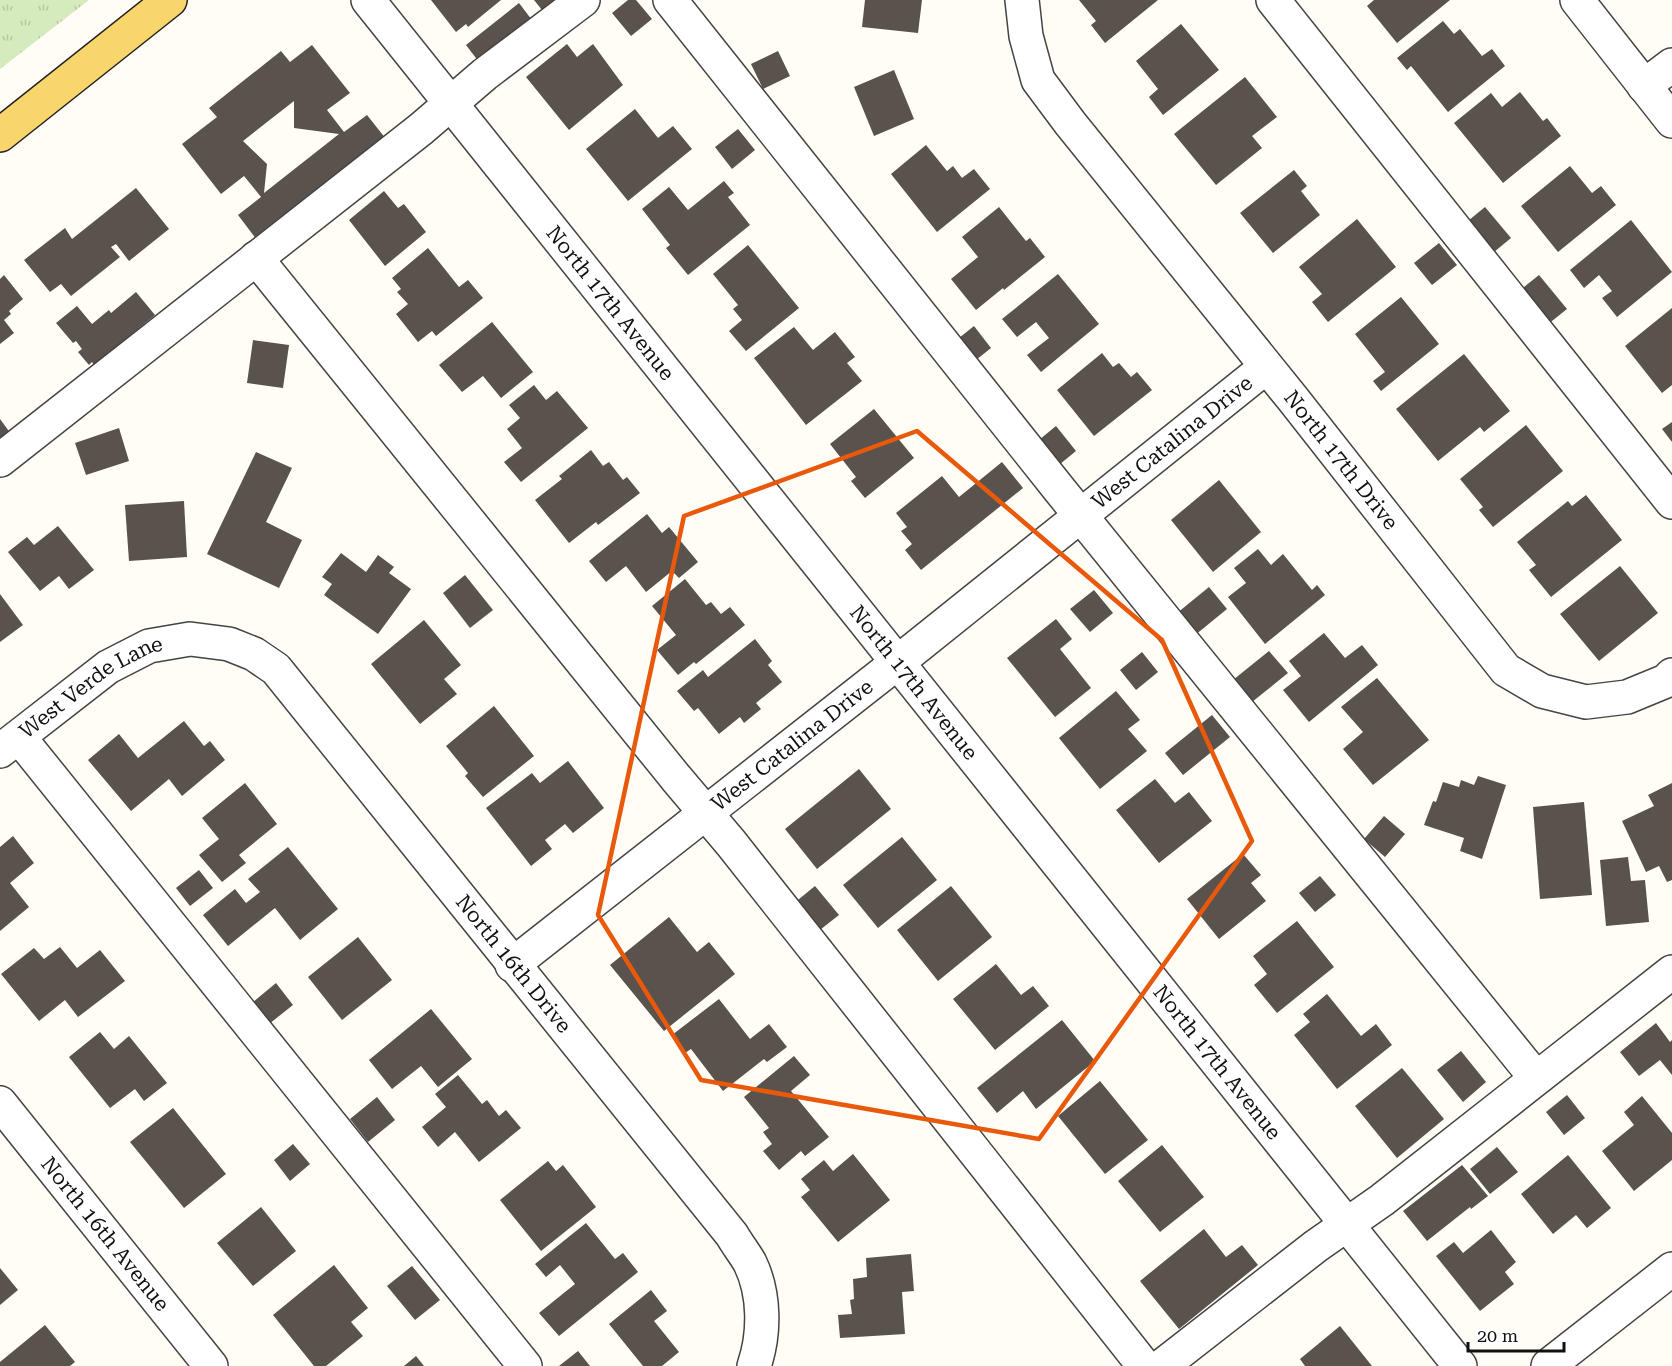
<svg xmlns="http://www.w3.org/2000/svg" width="1672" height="1366" font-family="'Roboto Serif',serif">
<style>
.grass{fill:url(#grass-tufts)}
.building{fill:#5a524d;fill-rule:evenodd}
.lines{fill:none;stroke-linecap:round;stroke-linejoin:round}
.minor-casing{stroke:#444;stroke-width:36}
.major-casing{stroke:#222;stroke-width:36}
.minor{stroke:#fff;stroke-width:33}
.major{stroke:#f9d66b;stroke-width:33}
.marked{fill:none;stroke:#e8590c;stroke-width:4.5;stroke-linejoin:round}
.labels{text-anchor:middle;stroke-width:6;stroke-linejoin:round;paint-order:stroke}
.street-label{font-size:21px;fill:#111;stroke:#fff}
</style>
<defs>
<pattern id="grass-tufts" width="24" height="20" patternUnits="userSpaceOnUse" patternTransform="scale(1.5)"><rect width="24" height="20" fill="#d5ebbd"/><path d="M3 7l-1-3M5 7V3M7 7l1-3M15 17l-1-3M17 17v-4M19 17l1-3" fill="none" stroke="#b6c8a1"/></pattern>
</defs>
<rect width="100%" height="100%" fill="#fffdf5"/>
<path class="grass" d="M0 0H89L0 69Z"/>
<g class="building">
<path d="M431 0H501L468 27 466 24 456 32Z"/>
<path d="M534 0H564L546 15Z"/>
<path d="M628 0H636L652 19 631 36 612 13Z"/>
<path d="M865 0H922L918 33 862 27Z"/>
<path d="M1079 0H1158L1105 43 1091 25 1096 21Z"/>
<path d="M1374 0H1450L1397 43 1367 6Z"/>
<path d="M519 3 535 24 482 66 466 45Z"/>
<path d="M1443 21 1454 34 1460 29 1482 56 1492 49 1505 66 1448 112 1411 66 1407 70 1397 58Z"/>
<path d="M1181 24 1219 70 1163 115 1149 97 1158 89 1136 61Z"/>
<path d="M567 44 577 57 593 44 623 85 569 130 526 77Z"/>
<path d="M312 45 350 93 327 110 344 132 367 115 386 139 257 240 238 215 261 197 244 176 221 194 182 144 217 117 209 108 281 51 290 62ZM294 101V128L339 134 264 193 267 164 243 141Z"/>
<path d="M778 51 790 76 763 89 751 64Z"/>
<path d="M894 70 914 119 874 136 854 87Z"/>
<path d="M1245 77 1277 117 1252 136 1262 148 1216 185 1174 134Z"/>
<path d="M1520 92 1543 121 1547 118 1561 136 1503 183 1454 123 1491 93 1502 107Z"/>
<path d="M635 109 658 138 673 126 692 149 628 201 586 149Z"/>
<path d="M738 129 755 150 732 169 715 147Z"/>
<path d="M926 145 947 171 953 166 962 178 974 169 990 189 937 232 891 174Z"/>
<path d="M1570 166 1592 193 1601 186 1616 205 1558 252 1521 206Z"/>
<path d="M1294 170 1307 186 1301 191 1320 215 1273 253 1240 213Z"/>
<path d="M724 181 734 193 728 197 750 225 688 275 666 248 670 245 642 209 669 187 688 210Z"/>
<path d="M136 188 169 229 129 261 116 244 111 247 120 257 71 296 61 284 50 292 24 260 65 228 72 239Z"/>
<path d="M384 191 398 208 404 204 426 232 385 266 349 220Z"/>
<path d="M999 207 1026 241 1030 238 1045 257 1004 290 1003 288 976 310 951 279 978 257 962 237Z"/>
<path d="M1485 207 1511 238 1488 257 1463 225Z"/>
<path d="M1357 219 1396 267 1328 322 1312 302 1322 294 1299 267Z"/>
<path d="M1631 220 1672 272 1617 317 1602 298 1612 291 1599 275 1584 288 1570 270Z"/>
<path d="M1439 243 1457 265 1432 285 1414 263Z"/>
<path d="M748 245 799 308 746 351 729 331 742 320 733 309 738 305 713 274Z"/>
<path d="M428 248 459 287 468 280 483 298 436 336 432 331 418 342 396 314 408 304 397 292 401 289 392 278Z"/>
<path d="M1058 274 1099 324 1041 372 1027 355 1049 338 1036 322 1017 337 1002 319Z"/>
<path d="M4 275 23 299 9 311 11 314 4 320 14 333 0 344V279Z"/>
<path d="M1539 275 1567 309 1542 329 1514 295Z"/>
<path d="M136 292 155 315 94 365 92 362 89 365 78 352 82 349 76 341 73 343 56 323 77 306 92 324 109 310 111 313Z"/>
<path d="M1401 297 1439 344 1381 391 1373 381 1385 372 1355 334Z"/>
<path d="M1672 308V385L1662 393 1625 346Z"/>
<path d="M492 322 533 372 501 398 483 376 462 392 439 365Z"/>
<path d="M974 326 991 348 966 368 949 346Z"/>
<path d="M794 327 813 350 835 332 855 357 847 363 862 381 806 425 754 358Z"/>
<path d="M253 340 289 345 283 388 247 383Z"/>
<path d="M1102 353 1113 367 1119 363 1131 377 1137 372 1152 390 1094 436 1057 390Z"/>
<path d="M1464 354 1510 411 1484 432 1480 427 1438 461 1396 409Z"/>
<path d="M534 385 546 400 557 391 588 428 521 482 504 462 522 448 507 429 520 418 509 405Z"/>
<path d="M874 409 914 458 865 498 851 481 856 477 830 444Z"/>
<path d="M0 419 11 434 0 443Z"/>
<path d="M1672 422V442L1662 429Z"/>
<path d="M1526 425 1563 471 1493 527 1479 510 1483 507 1460 479Z"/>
<path d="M1056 426 1076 451 1054 469 1034 444Z"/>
<path d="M119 428 129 461 86 475 75 443Z"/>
<path d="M591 450 603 466 609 462 623 480 627 477 640 493 598 525 596 522 569 543 535 500 562 479 559 476Z"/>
<path d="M256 452 292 468 266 522 302 540 279 588 207 554Z"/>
<path d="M1002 462 1023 488 921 570 905 550 912 544 901 531 907 527 896 513 942 476 959 497Z"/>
<path d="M1219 480 1261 532 1213 572 1171 520Z"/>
<path d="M1586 495 1622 540 1551 597 1529 570 1536 565 1517 542 1568 501 1572 506Z"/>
<path d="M184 501 187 557 129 561 125 505Z"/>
<path d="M647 514 662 533 669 527 698 562 679 578 672 571 646 592 626 566 606 582 589 561Z"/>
<path d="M58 526 94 570 69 589 59 576 40 591 8 552 27 537 34 545Z"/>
<path d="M1258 549 1271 565 1283 554 1312 590 1317 585 1325 595 1265 644 1228 597 1246 583 1234 568Z"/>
<path d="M341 553 366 572 378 555 394 567 389 573 411 589 378 634 324 595 332 584 322 577Z"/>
<path d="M1620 566 1658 613 1599 661 1560 614Z"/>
<path d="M465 575 493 610 470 628 443 593Z"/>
<path d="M685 579 706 605 711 602 721 614 730 607 745 625 696 664 694 662 678 675 657 650 676 635 652 606Z"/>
<path d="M1209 587 1227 609 1189 640 1171 618Z"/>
<path d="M1094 590 1113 613 1090 632 1070 609Z"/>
<path d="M0 594 23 625 0 642Z"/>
<path d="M1056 619 1072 639 1060 649 1091 688 1055 717 1007 658Z"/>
<path d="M424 620 461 665 444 679 457 694 420 724 371 664Z"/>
<path d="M1324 633 1345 658 1362 645 1378 665 1309 722 1283 690 1301 676 1289 661Z"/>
<path d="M755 639 772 661 768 665 782 682 756 703 761 709 744 723 740 717 719 734 698 708 694 711 677 691 703 670 708 677Z"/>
<path d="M1269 651 1288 673 1247 706 1228 684Z"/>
<path d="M1142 652 1158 672 1136 690 1120 670Z"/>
<path d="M1377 678 1429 740 1373 785 1343 749 1363 732 1341 707Z"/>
<path d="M1116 691 1140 720 1128 729 1147 751 1100 789 1059 738Z"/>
<path d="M494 706 534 756 483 797 465 776 468 773 446 746Z"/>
<path d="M1212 715 1230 737 1183 775 1165 753Z"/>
<path d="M184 721 204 746 210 741 225 760 182 796 169 779 131 811 88 760 119 734 138 758Z"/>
<path d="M568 761 604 808 573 833 565 824 545 840 552 849 531 866 486 808 532 773 540 783Z"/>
<path d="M859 769 891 809 817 869 785 829Z"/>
<path d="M1478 776 1506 785 1482 859 1460 851 1464 838 1424 825 1433 801 1436 802 1443 782 1459 787 1461 780 1474 785Z"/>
<path d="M1155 779 1175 803 1189 792 1212 821 1159 863 1116 810Z"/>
<path d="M245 783 277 824 239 855 246 863 222 882 199 855 219 839 202 818Z"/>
<path d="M1672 783V880L1667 882 1659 866 1646 872 1622 821 1654 806 1648 795Z"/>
<path d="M1584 802 1592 895 1540 899 1533 807Z"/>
<path d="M1384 816 1405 834 1385 857 1364 839Z"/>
<path d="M13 836 34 863 10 883 29 907 0 931V847Z"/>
<path d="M902 837 937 880 878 928 843 885Z"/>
<path d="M288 847 338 909 300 940 275 908 228 946 203 915 235 889 246 903 260 892 248 879Z"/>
<path d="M1243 854 1261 875 1251 883 1266 901 1219 939 1187 899Z"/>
<path d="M1628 857 1631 881 1645 880 1649 922 1606 926 1600 860Z"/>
<path d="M199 870 213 888 190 906 176 888Z"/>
<path d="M1320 876 1336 895 1315 912 1299 893Z"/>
<path d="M815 886 839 915 816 933 793 904Z"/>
<path d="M951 886 992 937 938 981 897 930Z"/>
<path d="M669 917 697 952 709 942 735 974 664 1031 610 965Z"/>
<path d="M1297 921 1334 967 1277 1013 1254 985 1267 974 1253 956Z"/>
<path d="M358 937 392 980 342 1020 308 977Z"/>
<path d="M60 947 77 968 100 950 125 981 78 1017 65 1000 39 1021 1 974 34 948 44 959Z"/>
<path d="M996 964 1021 995 1033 986 1049 1006 995 1050 953 999Z"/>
<path d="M276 983 293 1005 269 1024 252 1003Z"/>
<path d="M1327 994 1361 1036 1376 1024 1392 1045 1337 1089 1294 1035 1310 1022 1303 1014Z"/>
<path d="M719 999 750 1039 769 1024 787 1047 767 1062 764 1059 723 1091 691 1049 685 1053 672 1035Z"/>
<path d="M431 1009 472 1059 438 1087 421 1066 392 1089 369 1060Z"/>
<path d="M1062 1020 1095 1061 1036 1109 1023 1091 997 1113 977 1088Z"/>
<path d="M1656 1023 1670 1042 1672 1040V1075L1660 1060 1639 1076 1620 1052Z"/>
<path d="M100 1032 114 1049 129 1036 167 1083 144 1101 135 1089 110 1108 69 1057Z"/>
<path d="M1461 1051 1486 1082 1463 1102 1437 1070Z"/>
<path d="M794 1056 810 1075 791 1091 829 1137 805 1156 801 1151 779 1170 763 1151 772 1144 763 1132 769 1128 744 1097Z"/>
<path d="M1402 1068 1444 1119 1397 1158 1355 1106Z"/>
<path d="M458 1075 482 1104 487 1100 499 1116 506 1110 521 1128 479 1162 455 1132 438 1147 422 1127 446 1107 435 1094Z"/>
<path d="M1100 1081 1148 1140 1105 1174 1058 1116Z"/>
<path d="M1567 1095 1585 1118 1564 1135 1546 1112Z"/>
<path d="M1642 1096 1672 1133V1160L1634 1191 1602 1151 1634 1125 1624 1112Z"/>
<path d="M377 1097 395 1120 368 1142 350 1119Z"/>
<path d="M173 1108 226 1174 184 1208 130 1142Z"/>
<path d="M293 1144 310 1164 290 1181 274 1160Z"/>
<path d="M1162 1145 1204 1197 1160 1232 1118 1181Z"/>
<path d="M1497 1147 1518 1172 1490 1194 1470 1169Z"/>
<path d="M853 1154 890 1200 838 1242 801 1197 810 1190 801 1179 824 1160 833 1171Z"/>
<path d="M1568 1155 1611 1208 1587 1228 1576 1215 1553 1234 1521 1194Z"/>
<path d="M548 1161 556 1171 563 1165 596 1207 541 1251 500 1200Z"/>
<path d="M1462 1165 1488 1196 1471 1209 1470 1207 1427 1241 1403 1211Z"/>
<path d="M261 1207 296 1251 253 1286 217 1243Z"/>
<path d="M586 1223 615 1259 623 1253 638 1272 559 1336 539 1313 575 1284 560 1265 546 1277 535 1264Z"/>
<path d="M1204 1229 1226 1257 1242 1245 1258 1265 1179 1329 1140 1281Z"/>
<path d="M1491 1230 1516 1262 1505 1272 1514 1284 1480 1311 1436 1256 1454 1242 1463 1253Z"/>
<path d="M911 1254 914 1291 902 1292 905 1334 840 1338 838 1315 852 1314 850 1300 854 1299 853 1279 867 1277 866 1258Z"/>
<path d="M334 1265 368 1308 351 1322 363 1336 326 1366H314L273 1315Z"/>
<path d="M412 1266 440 1300 415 1320 387 1286Z"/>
<path d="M0 1268 18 1290 0 1305Z"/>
<path d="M651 1290 667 1311 654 1321 679 1352 662 1366H643L609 1324Z"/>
<path d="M45 1325 75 1362 70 1366H0V1362Z"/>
<path d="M1340 1326 1372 1366H1305L1300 1359Z"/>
<path d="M578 1351 590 1366H559Z"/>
<path d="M416 1356 424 1366H404Z"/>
</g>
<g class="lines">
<g class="minor-casing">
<g id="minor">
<path id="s1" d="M368 0 1460 1366"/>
<path d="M670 0 1059 489 1536 1078"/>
<path id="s2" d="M1022 0 1026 36 1038 80 1070 123 1293 399 1506 670 1542 691 1586 702 1627 697 1666 681 1672 675"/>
<path d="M1273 0 1672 502"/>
<path d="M1577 0 1672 121"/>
<path d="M1644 86 1672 65"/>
<path d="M256 258 676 778 731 843 1144 1366"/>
<path d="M0 460 421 129 485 74 583 0"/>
<path d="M19 737 525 1366"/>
<path id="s3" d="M0 751 108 667 149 646 190 639 229 644 254 654 276 669 732 1235C737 1244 745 1254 750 1263 765 1294 765 1334 754 1366"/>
<path id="s4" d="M512 965 898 662 1266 367"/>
<path id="s5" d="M0 1103 211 1366"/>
<path d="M1162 1366 1316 1246 1382 1200 1672 972"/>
<path d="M1548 1366 1672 1269"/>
</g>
</g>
<g class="major-casing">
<path id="major" d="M0 135 170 0"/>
</g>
<use href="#minor" class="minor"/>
<use href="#major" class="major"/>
</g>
<path class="marked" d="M917 431 1162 640 1252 841 1039 1139 701 1080 598 915 684 516Z"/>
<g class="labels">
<g class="street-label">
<text dy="7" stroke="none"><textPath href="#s1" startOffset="388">North 17th Avenue</textPath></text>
<text dy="7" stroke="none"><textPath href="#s4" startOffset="842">West Catalina Drive</textPath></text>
<text dy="7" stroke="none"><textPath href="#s2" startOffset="568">North 17th Drive</textPath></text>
<text dy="7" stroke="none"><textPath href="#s1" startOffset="874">North 17th Avenue</textPath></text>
<text dy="7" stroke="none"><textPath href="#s3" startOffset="112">West Verde Lane</textPath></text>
<text dy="7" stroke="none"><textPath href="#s4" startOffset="356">West Catalina Drive</textPath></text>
<text dy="7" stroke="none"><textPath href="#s3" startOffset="696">North 16th Drive</textPath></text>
<text dy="7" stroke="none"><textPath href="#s1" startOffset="1360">North 17th Avenue</textPath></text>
<text dy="7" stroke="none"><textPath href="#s5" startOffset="168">North 16th Avenue</textPath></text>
</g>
</g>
<path d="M1468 1342v9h96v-9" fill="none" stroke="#111111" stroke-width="3"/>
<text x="1477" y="1342" font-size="18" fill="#111111" stroke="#ffffff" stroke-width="4.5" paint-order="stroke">20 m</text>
</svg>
